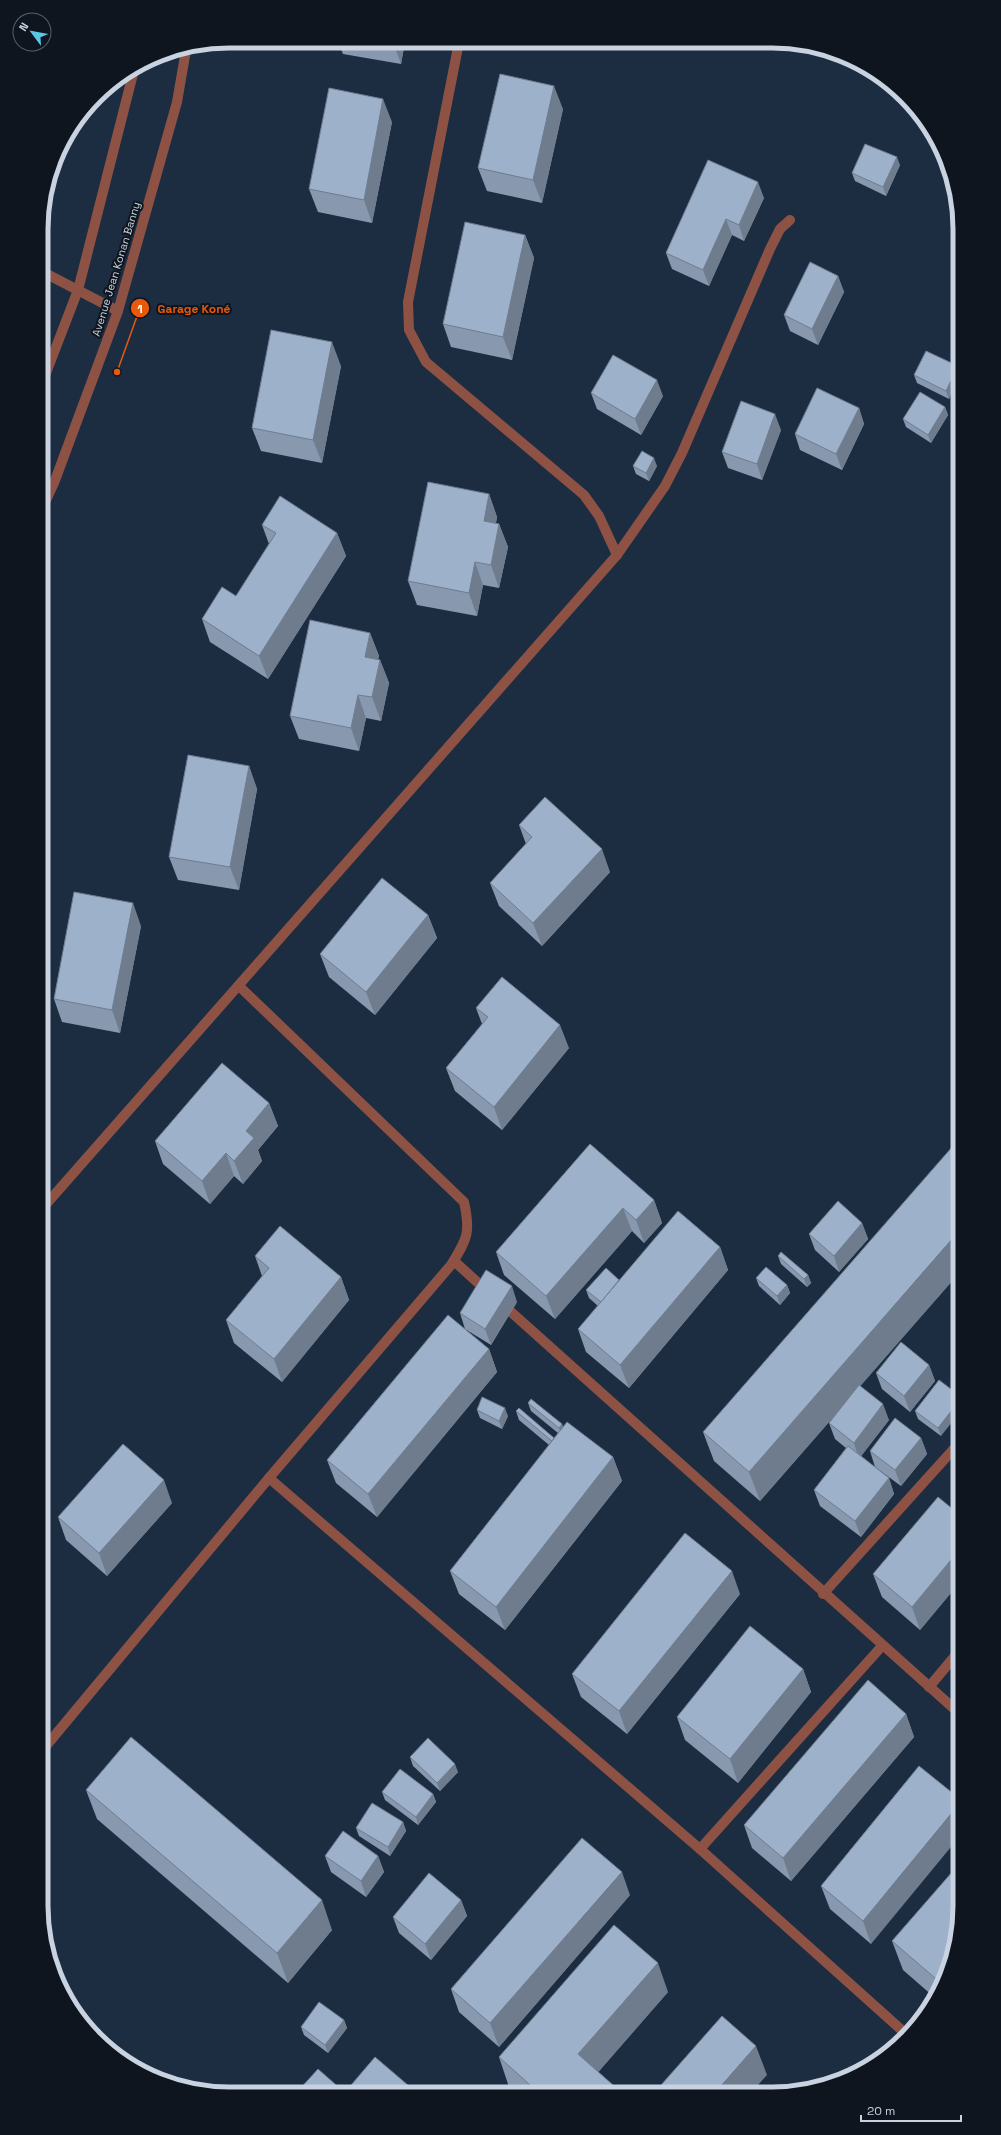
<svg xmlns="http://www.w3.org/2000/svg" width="1001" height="2135" font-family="'Space Grotesk',sans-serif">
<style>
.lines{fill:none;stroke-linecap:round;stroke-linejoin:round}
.minor{stroke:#8e5245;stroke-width:10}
.tertiary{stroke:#8e5245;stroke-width:10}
.wall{fill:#8798af}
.shaded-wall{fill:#6e7c8e}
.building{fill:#9db1cb;stroke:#6e7c8e}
.labels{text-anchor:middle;stroke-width:4;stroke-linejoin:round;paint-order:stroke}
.street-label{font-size:11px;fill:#c8d2e0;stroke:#0e151e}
.rim{fill:none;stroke:#c8d2e0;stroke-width:5}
.leader{fill:none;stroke:#e8590c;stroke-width:1.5}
.callout-dot{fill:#e8590c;stroke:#0e151e;stroke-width:1.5}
.mark-label{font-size:12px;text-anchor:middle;font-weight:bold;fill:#fff}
.callout-label{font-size:12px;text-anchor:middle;font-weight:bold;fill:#e8590c;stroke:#0e151e;stroke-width:4;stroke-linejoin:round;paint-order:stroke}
</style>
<rect width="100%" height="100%" fill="#1d2d41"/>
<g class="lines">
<g class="minor">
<path d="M459 42 408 302 409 330 426 362 584 495 599 516 617 555"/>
<path d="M41 271 118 311"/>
<path d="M41 1210 617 555 665 486 682 453 770 249 780 229 790 220"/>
<path d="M454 1261 487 1291"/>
<path d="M501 1303 960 1714"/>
<path d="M269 1478 700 1849 906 2034"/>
<path d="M823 1594 960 1442"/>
<path d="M929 1687 960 1650"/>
<path d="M41 1752 269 1478 451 1265C467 1239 471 1233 464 1202L239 986"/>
<path d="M700 1849 882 1646"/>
</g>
<g class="tertiary">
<path d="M41 386 78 290 134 70"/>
<path d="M41 511 54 483 118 311 177 102 186 50"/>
</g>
</g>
<g class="wall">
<path d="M338 42H405L401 64 343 54Z"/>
<path d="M556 43H579V47Z"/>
<path d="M563 109 542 203 487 191 478 168Z"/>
<path d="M392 122 372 223 318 212 309 189Z"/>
<path d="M708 160 764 198 744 241 732 235 709 286 672 269 666 253Z"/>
<path d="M900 165 886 196 855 181 852 173Z"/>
<path d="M525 235 534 258 512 360 451 347 443 324Z"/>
<path d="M838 276 844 292 818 345 790 331 784 315Z"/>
<path d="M341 366 322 463 261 451 252 428Z"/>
<path d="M958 366 949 399 917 383 914 375Z"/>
<path d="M591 393 663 396 641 435 597 409Z"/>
<path d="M945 407 948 415 931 443 906 427 903 419Z"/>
<path d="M859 408 864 424 842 470 800 450 795 434Z"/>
<path d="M781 430 762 480 728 468 722 452Z"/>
<path d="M633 466H657L649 481 636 474Z"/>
<path d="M489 494 497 517 496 523 499 524 508 547 499 588 483 585 477 616 417 605 408 581Z"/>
<path d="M262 525 337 533 346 556 268 679 210 642 202 619 236 596 269 544Z"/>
<path d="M370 633 379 656 378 659 380 660 389 683 381 721 366 718 359 751 299 739 290 716Z"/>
<path d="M249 766 257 789 239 890 178 880 169 857Z"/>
<path d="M519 825 610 872 542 946 499 906 490 883 526 844Z"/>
<path d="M428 915 437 938 375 1015 329 977 320 954Z"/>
<path d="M141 926 120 1033 62 1022 54 999Z"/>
<path d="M476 1008 569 1048 502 1130 455 1091 446 1068 482 1024Z"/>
<path d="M269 1103 278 1126 258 1150 262 1161 243 1184 234 1176 210 1204 163 1164 155 1141Z"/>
<path d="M590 1144 654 1200 662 1223 644 1243 632 1231 555 1319 504 1275 496 1252Z"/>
<path d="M862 1223 868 1239 839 1272 815 1250 809 1234Z"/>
<path d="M720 1247 728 1270 629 1388 586 1352 578 1329 598 1306 589 1298 586 1290 619 1280Z"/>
<path d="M255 1256 341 1277 349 1300 282 1382 234 1343 226 1320 262 1276Z"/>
<path d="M778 1256 808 1275 811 1283 807 1287 781 1264Z"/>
<path d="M960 1272 860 1386 889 1420 861 1456 889 1478 894 1494 861 1537 820 1506 814 1490 846 1448 835 1439 829 1423 843 1406 760 1501 714 1461 703 1432Z"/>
<path d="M756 1278 787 1285 790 1293 780 1305 759 1286Z"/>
<path d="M960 1282V1299L958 1298 955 1289Z"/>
<path d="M517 1302 491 1345 465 1329 460 1313Z"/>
<path d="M960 1347V1372L954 1367 951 1359Z"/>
<path d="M489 1349 497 1372 377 1517 336 1483 327 1460Z"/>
<path d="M929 1365 935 1381 910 1412 882 1389 876 1373Z"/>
<path d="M939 1380 941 1436 918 1419 915 1411Z"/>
<path d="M528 1403 562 1424 563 1427 613 1457 622 1481 505 1630 459 1594 450 1571 549 1445 519 1420 516 1411 554 1438 558 1433 531 1411Z"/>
<path d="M477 1410 508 1416 502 1429 480 1418Z"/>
<path d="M921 1438 927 1454 901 1486 875 1467 870 1451Z"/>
<path d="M960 1468V1496L953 1479Z"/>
<path d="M172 1503 107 1576 66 1540 58 1517Z"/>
<path d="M960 1515V1582L920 1630 882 1597 873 1574Z"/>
<path d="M740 1594 627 1734 581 1697 572 1674Z"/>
<path d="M803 1669 811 1692 738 1783 685 1740 677 1717Z"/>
<path d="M906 1714 914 1737 791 1881 752 1848 744 1825Z"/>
<path d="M410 1757 458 1772 440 1791 413 1766Z"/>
<path d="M919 1766 871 1944 830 1909 821 1886Z"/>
<path d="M86 1790 332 1930 288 1983 97 1819Z"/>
<path d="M382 1792 433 1794 436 1802 418 1825 385 1800Z"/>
<path d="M403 1822 406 1831 390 1856 359 1836 356 1828Z"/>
<path d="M325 1856H378L384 1872 366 1897 331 1872Z"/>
<path d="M630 1895 499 2047 459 2012 451 1989Z"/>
<path d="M461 1900 467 1916 431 1960 399 1933 393 1917Z"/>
<path d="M892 1941 946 1978 934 1997 903 1970Z"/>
<path d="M668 1992 598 2072 622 2093 516 2092 509 2087 499 2057Z"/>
<path d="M344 2020 347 2028 328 2053 304 2035 301 2027Z"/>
</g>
<g class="shaded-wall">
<path d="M393 42H405L401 64Z"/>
<path d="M554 86 563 109 542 203 533 180Z"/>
<path d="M383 99 392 122 372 223 364 200Z"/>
<path d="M897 157 900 165 886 196 883 187Z"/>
<path d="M758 182 764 198 744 241 739 225Z"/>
<path d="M726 219 732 235 709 286 703 270Z"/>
<path d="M525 235 534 258 512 360 503 337Z"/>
<path d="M838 276 844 292 818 345 812 329Z"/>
<path d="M332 342 341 366 322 463 313 440Z"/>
<path d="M958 366 960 371V377L949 399 946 391Z"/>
<path d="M657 380 663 396 641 435 635 419Z"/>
<path d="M945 407 948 415 931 443 928 435Z"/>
<path d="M859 408 864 424 842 470 836 454Z"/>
<path d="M775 414 781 430 762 480 757 464Z"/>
<path d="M654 458 657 466 649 481 646 473Z"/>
<path d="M489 494 497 517 492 544 484 521Z"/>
<path d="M499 524 508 547 499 588 491 565Z"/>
<path d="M337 533 346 556 268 679 259 656Z"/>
<path d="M475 562 483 585 477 616 469 593Z"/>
<path d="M370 633 379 656 374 680 365 657Z"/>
<path d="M380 660 389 683 381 721 372 697Z"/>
<path d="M358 695 366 718 359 751 351 728Z"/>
<path d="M249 766 257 789 239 890 230 867Z"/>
<path d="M602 849 610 872 542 946 533 923Z"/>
<path d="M133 903 141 926 120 1033 112 1010Z"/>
<path d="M428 915 437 938 375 1015 366 992Z"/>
<path d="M560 1025 569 1048 502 1130 494 1107Z"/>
<path d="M269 1103 278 1126 258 1150 262 1161 243 1184 234 1161 246 1131Z"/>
<path d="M226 1153 234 1176 210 1204 202 1181Z"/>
<path d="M654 1200 662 1223 644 1243 636 1220Z"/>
<path d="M623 1208 632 1231 555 1319 546 1296Z"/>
<path d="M862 1223 868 1239 839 1272 834 1256Z"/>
<path d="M960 1230V1272L760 1501 749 1472Z"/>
<path d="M720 1247 728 1270 629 1388 620 1365Z"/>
<path d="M808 1275 811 1283 807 1287 804 1279Z"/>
<path d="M341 1277 349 1300 282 1382 274 1359Z"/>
<path d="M787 1285 790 1293 780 1305 777 1296Z"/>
<path d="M512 1286 517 1302 491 1345 485 1329Z"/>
<path d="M489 1349 497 1372 377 1517 368 1494Z"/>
<path d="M929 1365 935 1381 910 1412 904 1396Z"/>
<path d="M41 1368 49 1388 41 1399Z"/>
<path d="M960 1400V1412L941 1436 938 1428Z"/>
<path d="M883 1404 889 1420 859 1459 854 1443Z"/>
<path d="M505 1408 508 1416 502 1429 499 1421Z"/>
<path d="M562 1424 565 1432 562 1436 559 1428Z"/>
<path d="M921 1438 927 1454 901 1486 895 1470Z"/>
<path d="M613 1457 622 1481 505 1630 496 1607Z"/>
<path d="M889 1478 894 1494 861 1537 855 1521Z"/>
<path d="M164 1480 172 1503 107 1576 99 1553Z"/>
<path d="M960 1549V1582L920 1630 912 1607Z"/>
<path d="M732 1571 740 1594 627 1734 619 1711Z"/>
<path d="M803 1669 811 1692 738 1783 730 1759Z"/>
<path d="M906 1714 914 1737 791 1881 783 1858Z"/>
<path d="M455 1764 458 1772 440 1791 437 1783Z"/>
<path d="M433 1794 436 1802 418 1825 416 1817Z"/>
<path d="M960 1803V1836L871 1944 863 1921Z"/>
<path d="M403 1822 406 1831 390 1856 388 1847Z"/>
<path d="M378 1856 384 1872 366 1897 361 1881Z"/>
<path d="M622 1872 630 1895 499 2047 490 2023Z"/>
<path d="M322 1900 332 1930 288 1983 277 1953Z"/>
<path d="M461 1900 467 1916 431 1960 425 1944Z"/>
<path d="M658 1963 668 1992 588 2084 578 2054Z"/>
<path d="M344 2020 347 2028 328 2053 325 2045Z"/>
<path d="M756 2046 767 2075 750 2094H714Z"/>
</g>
<g class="building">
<path d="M500 74 554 86 533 180 478 168Z"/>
<path d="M329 88 383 99 364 200 309 189Z"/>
<path d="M865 144 897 157 883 187 852 173Z"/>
<path d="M708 160 758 182 739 225 726 219 703 270 666 253Z"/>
<path d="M465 222 525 235 503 337 443 324Z"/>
<path d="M810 262 838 276 812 329 784 315Z"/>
<path d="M271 330 332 342 313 440 252 428Z"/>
<path d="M926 351 958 366 946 391 914 375Z"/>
<path d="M613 355 657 380 635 419 591 393Z"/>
<path d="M817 388 859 408 836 454 795 434Z"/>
<path d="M920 392 945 407 928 435 903 419Z"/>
<path d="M741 401 775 414 757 464 722 452Z"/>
<path d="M642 451 654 458 646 473 633 466Z"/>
<path d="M428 482 489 494 484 521 499 524 491 565 475 562 469 593 408 581Z"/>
<path d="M280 496 337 533 259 656 202 619 222 587 236 596 276 533 262 525Z"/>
<path d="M310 620 370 633 365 657 380 660 372 697 358 695 351 728 290 716Z"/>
<path d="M188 755 249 766 230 867 169 857Z"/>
<path d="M545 797 602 849 533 923 490 883 532 837 519 825Z"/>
<path d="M382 878 428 915 366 992 320 954Z"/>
<path d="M74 892 133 903 112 1010 54 999Z"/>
<path d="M502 977 560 1025 494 1107 446 1068 488 1017 476 1008Z"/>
<path d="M222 1063 269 1103 246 1131 254 1138 234 1161 226 1153 202 1181 155 1141Z"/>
<path d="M960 1138V1230L749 1472 703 1432Z"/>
<path d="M590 1144 654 1200 636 1220 623 1208 546 1296 496 1252Z"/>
<path d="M838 1201 862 1223 834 1256 809 1234Z"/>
<path d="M678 1211 720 1247 620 1365 578 1329Z"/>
<path d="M280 1226 341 1277 274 1359 226 1320 269 1268 255 1256Z"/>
<path d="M781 1252 808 1275 804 1279 778 1256Z"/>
<path d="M766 1267 787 1285 777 1296 756 1278Z"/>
<path d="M606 1268 619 1280 601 1302 586 1290Z"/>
<path d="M486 1270 512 1286 485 1329 460 1313Z"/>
<path d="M960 1282V1292L955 1289Z"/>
<path d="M448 1315 489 1349 368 1494 327 1460Z"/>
<path d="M901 1342 929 1365 904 1396 876 1373Z"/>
<path d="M960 1347V1366L951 1359Z"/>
<path d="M939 1380 960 1396V1400L938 1428 915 1411Z"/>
<path d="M859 1385 883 1404 854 1443 829 1423Z"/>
<path d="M482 1397 505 1408 499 1421 477 1410Z"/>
<path d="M531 1399 562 1424 559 1428 528 1403Z"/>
<path d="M519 1408 554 1438 552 1441 516 1411Z"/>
<path d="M895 1418 921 1438 895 1470 870 1451Z"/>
<path d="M567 1422 613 1457 496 1607 450 1571Z"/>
<path d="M123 1444 164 1480 99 1553 58 1517Z"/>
<path d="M848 1446 889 1478 855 1521 814 1490Z"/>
<path d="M960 1468V1483L953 1479Z"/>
<path d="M938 1497 960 1515V1549L912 1607 873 1574Z"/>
<path d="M685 1533 732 1571 619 1711 572 1674Z"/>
<path d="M750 1626 803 1669 730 1759 677 1717Z"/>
<path d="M868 1680 906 1714 783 1858 744 1825Z"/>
<path d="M131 1737 322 1900 277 1953 86 1790Z"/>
<path d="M428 1738 455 1764 437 1783 410 1757Z"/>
<path d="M919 1766 960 1799V1803L863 1921 821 1886Z"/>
<path d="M400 1769 433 1794 416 1817 382 1792Z"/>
<path d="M372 1803 403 1822 388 1847 356 1828Z"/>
<path d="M343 1831 378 1856 361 1881 325 1856Z"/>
<path d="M582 1838 622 1872 490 2023 451 1989Z"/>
<path d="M960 1863V1919L946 1978 942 1984 892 1941Z"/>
<path d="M429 1873 461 1900 425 1944 393 1917Z"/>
<path d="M614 1925 658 1963 578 2054 622 2093H539L499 2057Z"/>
<path d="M319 2002 344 2020 325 2045 301 2027Z"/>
<path d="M722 2016 756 2046 714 2094 654 2093Z"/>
<path d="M375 2057 416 2092 346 2091Z"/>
<path d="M318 2069 343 2091H298Z"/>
</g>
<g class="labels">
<g class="street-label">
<text transform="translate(116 269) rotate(-73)" y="4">Avenue Jean Konan Banny</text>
</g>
</g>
<path d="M0 0H1001V2135H0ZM229 48H772A181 181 0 0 1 953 229V1906A181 181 0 0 1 772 2087H229A181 181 0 0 1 48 1906V229A181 181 0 0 1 229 48Z" fill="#0e151e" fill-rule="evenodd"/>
<path class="rim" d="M229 48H772A181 181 0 0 1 953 229V1906A181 181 0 0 1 772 2087H229A181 181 0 0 1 48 1906V229A181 181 0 0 1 229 48Z"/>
<path class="leader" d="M117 372L140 308"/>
<g class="callout-dot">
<circle cx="117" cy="372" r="4"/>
<circle cx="140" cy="308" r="10"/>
</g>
<g class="mark-label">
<text x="140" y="313">1</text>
</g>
<g class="callout-label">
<text x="194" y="313">Garage Koné</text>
</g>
<g transform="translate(32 32) rotate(302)"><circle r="19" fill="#0e151e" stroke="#58616c"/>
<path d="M0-3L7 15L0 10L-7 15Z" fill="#59c8e4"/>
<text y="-6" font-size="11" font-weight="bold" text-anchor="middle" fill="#c8d2e0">N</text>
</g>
<path d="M861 2115v6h100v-6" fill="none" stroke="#c8d2e0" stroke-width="2"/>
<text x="867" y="2115" font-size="12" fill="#c8d2e0" stroke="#0e151e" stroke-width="3" paint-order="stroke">20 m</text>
</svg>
